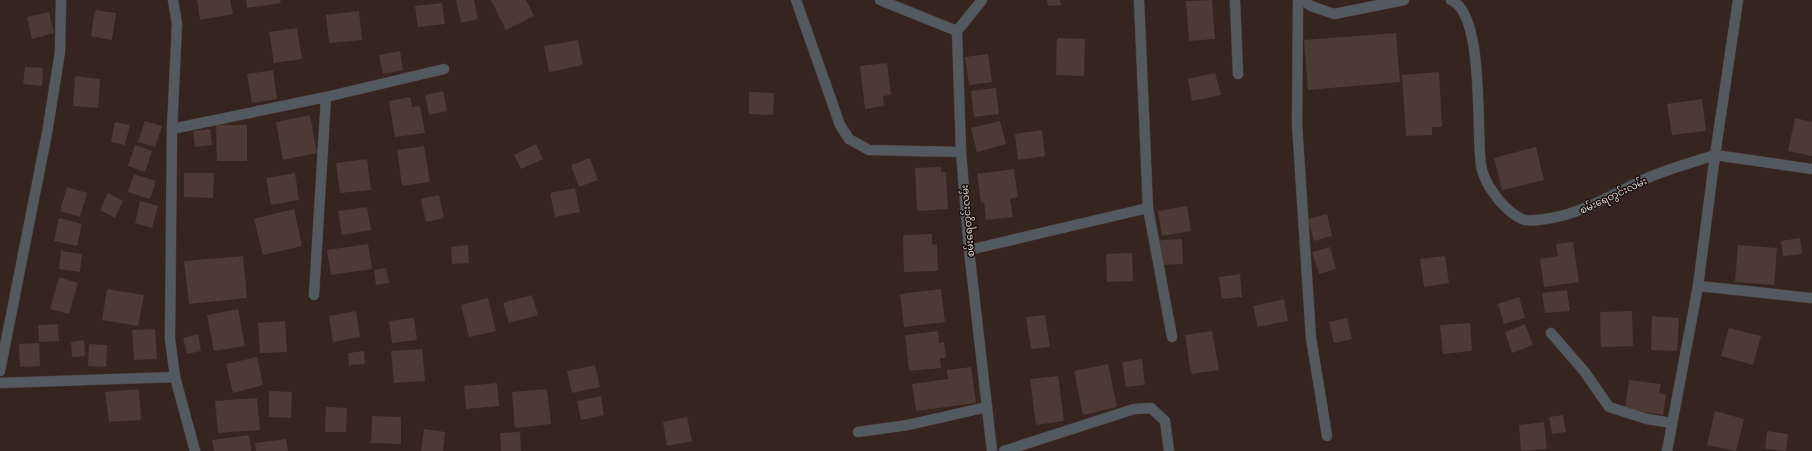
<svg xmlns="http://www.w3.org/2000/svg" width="1812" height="451" font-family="Rubik,'Noto Sans Myanmar',sans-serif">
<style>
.building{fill:#4d3936}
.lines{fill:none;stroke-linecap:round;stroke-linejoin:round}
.minor-casing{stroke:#503f3c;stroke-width:11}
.minor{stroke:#525a5f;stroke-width:10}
.labels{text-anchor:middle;stroke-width:3;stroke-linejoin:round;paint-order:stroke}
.street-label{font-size:10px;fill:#dacecc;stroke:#180f0e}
</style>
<rect width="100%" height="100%" fill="#362421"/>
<g class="building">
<path d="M197 0H230L233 14 200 20Z"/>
<path d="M246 0H280L281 3 247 8Z"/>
<path d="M456 0H474L478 19 461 23Z"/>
<path d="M491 0H526L534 16 506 30Z"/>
<path d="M1047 0H1060L1061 5 1048 6Z"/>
<path d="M1212 0 1215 39 1189 41 1186 1Z"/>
<path d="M442 3 445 24 418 27 415 6Z"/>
<path d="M95 10 116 13 112 40 91 36Z"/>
<path d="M359 11 362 40 329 43 326 15Z"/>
<path d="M49 12 54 33 32 39 27 17Z"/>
<path d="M297 28 302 59 274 63 269 32Z"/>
<path d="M1396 33 1400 82 1308 90 1304 40Z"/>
<path d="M1057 38 1085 39 1084 76 1056 75Z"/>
<path d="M578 40 583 65 549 72 544 46Z"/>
<path d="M400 51 403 70 383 74 379 55Z"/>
<path d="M988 54 992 82 969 85 965 57Z"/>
<path d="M887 63 891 95 883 96 884 106 865 109 860 66Z"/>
<path d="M25 67 43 68 42 86 23 84Z"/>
<path d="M273 70 277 99 252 103 247 74Z"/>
<path d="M1439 72 1442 127H1432V135L1406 136 1402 75Z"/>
<path d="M1215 73 1221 95 1192 101 1188 79Z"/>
<path d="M75 76 100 79 98 108 73 106Z"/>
<path d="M996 88 999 114 974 117 971 91Z"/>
<path d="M443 91 447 111 429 115 425 95Z"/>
<path d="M749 92 774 93 773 115 749 114Z"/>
<path d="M410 97 412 107 420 106 425 133 395 137 389 101Z"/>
<path d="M1702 99 1706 131 1672 135 1667 104Z"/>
<path d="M310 115 317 153 283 160 276 122Z"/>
<path d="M1795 118 1812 122V156L1788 151Z"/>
<path d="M145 121 162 126 155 147 138 142Z"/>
<path d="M1000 121 1006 144 977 152 971 128Z"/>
<path d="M115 122 130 125 125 145 111 142Z"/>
<path d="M216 125H247V161H217Z"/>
<path d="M210 129 212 145 195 147 193 131Z"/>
<path d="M1042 130 1045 156 1018 160 1015 134Z"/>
<path d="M536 144 543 159 521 169 514 155Z"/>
<path d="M135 145 152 151 145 172 128 166Z"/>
<path d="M424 146 430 182 402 186 397 150Z"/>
<path d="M1536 147 1544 180 1502 190 1494 158Z"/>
<path d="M590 158 598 180 579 187 571 165Z"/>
<path d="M367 159 371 190 340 193 336 163Z"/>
<path d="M941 167V172H946L948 209 917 211 915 168Z"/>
<path d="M1014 169 1018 197 1010 199 1013 217 986 220 984 202 981 203 977 174Z"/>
<path d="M184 173H214L213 198 184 197Z"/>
<path d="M295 173 299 200 271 205 266 178Z"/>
<path d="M134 174 156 181 150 199 128 192Z"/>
<path d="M67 187 87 193 80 217 60 211Z"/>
<path d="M575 188 580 212 555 217 550 193Z"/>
<path d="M108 193 123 201 115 218 100 210Z"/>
<path d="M439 195 444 218 426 222 421 199Z"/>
<path d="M140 201 158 206 152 228 135 223Z"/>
<path d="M1187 206 1191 231 1162 236 1158 211Z"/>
<path d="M367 207 371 230 342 235 338 211Z"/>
<path d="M294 209 302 246 263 255 254 219Z"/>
<path d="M1327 214 1332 236 1314 241 1308 219Z"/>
<path d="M59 218 82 224 77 246 54 241Z"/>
<path d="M932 234V245L937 244 938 271 904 272 903 235Z"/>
<path d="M1800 238 1802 254 1783 256 1781 241Z"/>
<path d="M1182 239 1183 264 1161 265 1160 240Z"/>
<path d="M1573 242 1579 282 1544 287 1540 259 1558 256 1556 244Z"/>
<path d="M368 244 372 269 331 275 327 250Z"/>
<path d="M468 245 469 263 452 264 451 247Z"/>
<path d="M1738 245 1777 248 1774 285 1735 282Z"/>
<path d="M1330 247 1336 269 1319 274 1312 252Z"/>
<path d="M61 251 82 254 80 272 59 269Z"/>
<path d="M1132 253 1133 281 1107 282 1106 254Z"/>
<path d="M243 256 247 298 189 304 184 261Z"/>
<path d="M1445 256 1449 283 1424 287 1420 259Z"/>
<path d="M386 268 389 283 376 285 374 270Z"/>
<path d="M1240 274 1242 297 1222 299 1219 277Z"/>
<path d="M59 277 78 283 69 314 50 309Z"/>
<path d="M107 289 144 295 138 326 102 320Z"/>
<path d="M941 289 945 322 904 327 900 294Z"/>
<path d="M1567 290 1570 311 1545 313 1542 293Z"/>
<path d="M532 295 538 315 509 323 503 303Z"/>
<path d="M1519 297 1525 318 1504 324 1498 304Z"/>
<path d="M488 298 496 331 469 337 461 305Z"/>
<path d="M1284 299 1288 321 1258 327 1253 306Z"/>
<path d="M238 309 245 346 214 351 207 315Z"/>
<path d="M356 311 360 337 333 342 329 316Z"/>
<path d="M1632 311 1633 346 1601 347 1600 312Z"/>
<path d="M1045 315 1050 347 1031 349 1026 317Z"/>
<path d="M1652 316 1679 318 1677 351 1651 350Z"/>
<path d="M414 318 417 340 392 343 389 321Z"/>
<path d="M1347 318 1352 339 1334 343 1329 322Z"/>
<path d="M285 321 287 352 260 353 258 323Z"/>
<path d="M1470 323 1472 351 1443 354 1440 325Z"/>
<path d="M58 324 59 341 39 342 38 325Z"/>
<path d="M1525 324 1533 345 1512 353 1505 332Z"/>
<path d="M1729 328 1761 336 1753 365 1721 356Z"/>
<path d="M155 329 157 359 134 360 132 330Z"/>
<path d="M938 331 939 343 944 342 946 358H940L941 368 909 371 905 335Z"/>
<path d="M1212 331 1219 370 1191 374 1185 335Z"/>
<path d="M198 334 201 351 187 354 183 338Z"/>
<path d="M84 340 85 356 72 357 71 342Z"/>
<path d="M39 343 40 366 20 367 19 344Z"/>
<path d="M89 344 107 345 106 367 88 366Z"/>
<path d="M422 349 425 381 394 383 391 351Z"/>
<path d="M364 351 365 364 349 365 348 353Z"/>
<path d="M257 357 263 385 233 393 226 364Z"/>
<path d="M1142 359 1145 385 1126 387 1122 362Z"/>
<path d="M1108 364 1117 407 1083 415 1074 371Z"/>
<path d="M595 365 600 387 572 393 567 371Z"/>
<path d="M971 367 976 403 916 411 912 384 948 379 947 370Z"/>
<path d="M1058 376 1064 421 1036 425 1030 379Z"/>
<path d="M1629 380 1661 384 1659 393 1666 395 1663 415 1625 409Z"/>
<path d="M497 383 499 406 466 409 464 386Z"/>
<path d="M139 389 141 420 109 422 105 392Z"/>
<path d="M547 389 551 424 515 428 512 392Z"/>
<path d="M269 391 292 392 291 418 269 417Z"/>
<path d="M601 396 604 415 581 420 577 401Z"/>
<path d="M257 398 260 430 218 433 215 401Z"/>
<path d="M326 407 347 408 346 432H325Z"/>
<path d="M1715 411 1744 419 1736 451 1707 445Z"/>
<path d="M1563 415 1566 432 1552 434 1549 417Z"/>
<path d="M372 416 401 417V444L371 443Z"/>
<path d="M687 417 692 441 667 446 663 422Z"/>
<path d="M1544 422 1547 449 1521 451 1519 425Z"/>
<path d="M424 429 445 432 443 451H421Z"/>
<path d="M1767 431 1788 434 1786 451 1765 449Z"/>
<path d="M520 432 521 451H501L500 433Z"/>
<path d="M249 435 251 451H214L212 440Z"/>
<path d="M286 439 288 451H256L255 443Z"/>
</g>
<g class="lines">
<g class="minor-casing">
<g id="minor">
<path d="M173 0 177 24 172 129 170 339 175 377 195 451"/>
<path d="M796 0 840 125 849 139 869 150 961 152"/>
<path d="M880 0 957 31"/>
<path d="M982 0 957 31 961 152 969 250 992 451"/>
<path d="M1139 0 1148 208 1172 337"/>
<path d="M1235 0 1238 74"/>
<path d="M1298 0 1297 124 1311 338 1327 436"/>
<path d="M1302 0 1311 6 1334 14 1404 0"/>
<path d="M1451 0C1485 14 1476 131 1481 165 1482 173 1488 186 1493 192 1499 202 1511 214 1522 219 1528 222 1539 220 1546 219 1582 214 1611 195 1643 180 1666 169 1691 163 1715 155L1738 0"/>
<path d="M172 129 326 97 444 69"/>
<path d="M969 250 1148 208"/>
<path d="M1698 286 1812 298"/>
<path d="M314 295 326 97"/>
<path d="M1551 333 1584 371 1609 407 1647 419 1672 423"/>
<path d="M0 371 47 133 60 52 61 0"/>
<path d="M0 383 175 377"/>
<path d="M858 432 908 425 987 407"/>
<path d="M1004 451 1134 409 1151 408 1165 421 1169 451"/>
<path d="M1667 451 1698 286 1715 155 1812 169"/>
</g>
</g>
<use href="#minor" class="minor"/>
</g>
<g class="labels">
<g class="street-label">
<text transform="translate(1613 195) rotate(-25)" y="4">စမ်းရေတွင်းလမ်း</text>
<text transform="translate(967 221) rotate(-95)" y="4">စမ်းရေတွင်းလမ်း</text>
</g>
</g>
</svg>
